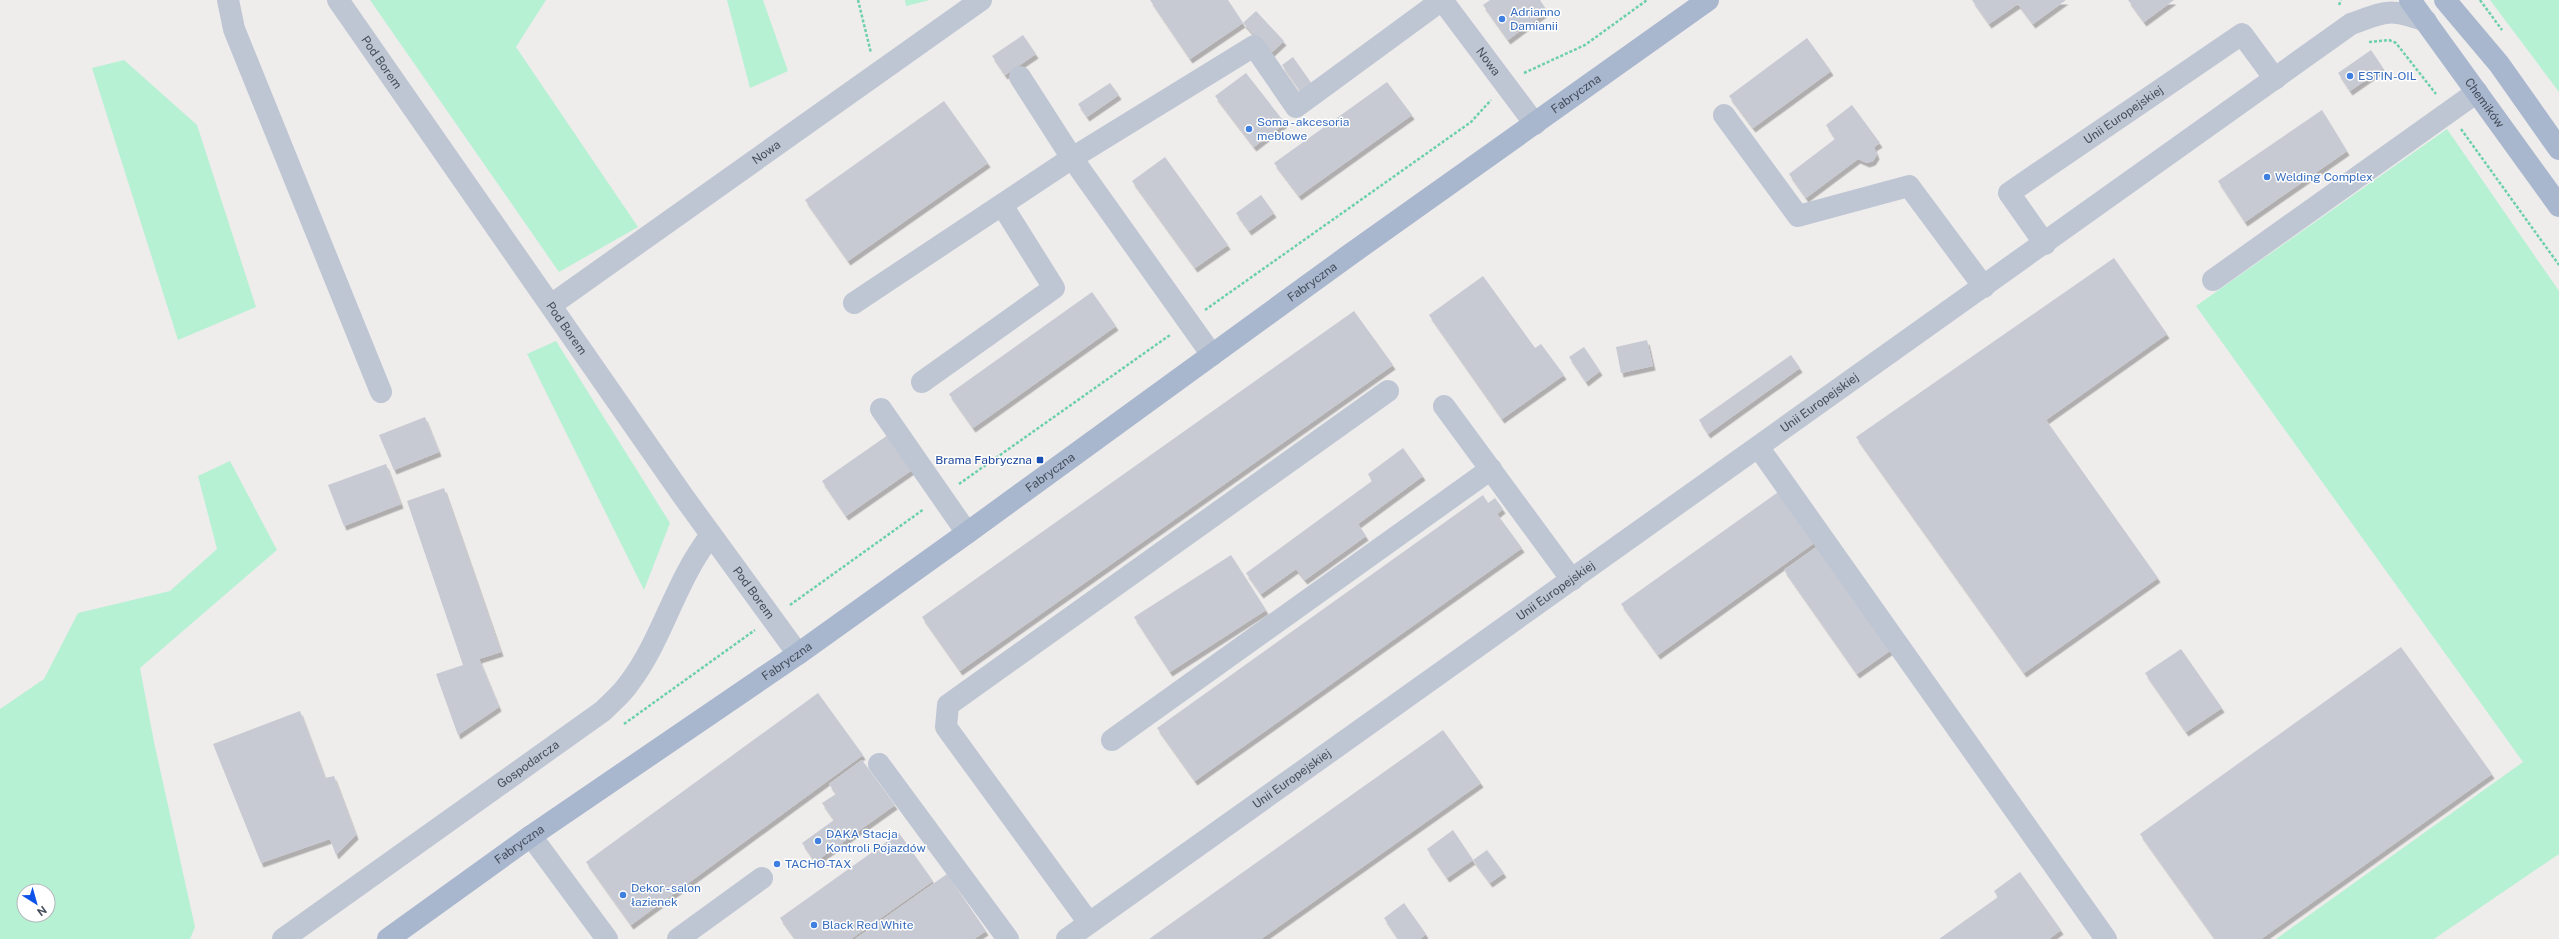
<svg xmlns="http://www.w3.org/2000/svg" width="2559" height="939" font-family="'Public Sans',sans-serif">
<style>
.green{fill:#b6f1d4;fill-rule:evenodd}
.building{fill:#c7cad3;filter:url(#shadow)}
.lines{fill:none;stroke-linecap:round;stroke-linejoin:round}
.path{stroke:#6cd1ab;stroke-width:2.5;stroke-dasharray:3 2;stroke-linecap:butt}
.minor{stroke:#bec6d3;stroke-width:22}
.major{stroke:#a9b7ce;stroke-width:22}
.shop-dot{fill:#3f7fe0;stroke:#fff;stroke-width:1.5}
.transit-dot{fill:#1a4fb4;stroke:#fff;stroke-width:1.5}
.labels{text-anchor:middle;stroke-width:3;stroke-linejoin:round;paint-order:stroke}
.shop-label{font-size:12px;fill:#366cbe;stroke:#fff;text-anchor:start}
.street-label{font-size:12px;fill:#434d5b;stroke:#fff}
.transit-label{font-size:12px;fill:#164399;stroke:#fff;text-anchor:end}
</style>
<defs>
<filter id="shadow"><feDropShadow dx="2.5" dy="4.5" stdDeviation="0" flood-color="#0004"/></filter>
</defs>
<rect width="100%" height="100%" fill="#efecec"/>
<g class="green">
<path d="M370 0H546L516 47 638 227 559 272Z"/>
<path d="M727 0H763L788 71 750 88Z"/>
<path d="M905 0H930L906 6Z"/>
<path d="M2490 0H2559V92Z"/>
<path d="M124 60 197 125 256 307 178 340 92 68Z"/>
<path d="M2447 129 2559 291V854L2434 939H2276L2523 762 2196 306Z"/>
<path d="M556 341 670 523 644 590 527 354Z"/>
<path d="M230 461 277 550 140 668 154 742 195 927 190 939H0V709L44 679 78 613 170 591 217 549 198 476ZM24 891H48V915H24Z"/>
</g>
<g class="building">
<path d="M1150 0H1228L1243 23 1190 59Z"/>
<path d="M1490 0H1540L1547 11 1508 40 1483 5Z"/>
<path d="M1972 0H2066L2033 24 2018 4 1989 24Z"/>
<path d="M2128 0H2174L2144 22Z"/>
<path d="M1256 11 1284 41 1271 53 1243 23Z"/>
<path d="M1023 35 1036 54 1005 75 992 56Z"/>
<path d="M1807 38 1831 71 1753 128 1729 96Z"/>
<path d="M2371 50 2383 68 2350 91 2338 73Z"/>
<path d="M1293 57 1312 84 1301 92 1282 65Z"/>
<path d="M1246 73 1285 123 1254 147 1215 96Z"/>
<path d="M1387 82 1412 115 1299 196 1274 163Z"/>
<path d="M1110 83 1119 95 1087 117 1078 104Z"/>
<path d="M944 101 988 163 848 261 805 200Z"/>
<path d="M1852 105 1880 143 1874 147 1877 155 1873 161 1867 163 1858 159 1806 198 1789 174 1835 139 1826 125Z"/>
<path d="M2322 110 2347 151 2245 222 2218 181Z"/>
<path d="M1165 157 1228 245 1195 268 1132 181Z"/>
<path d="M1261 195 1274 213 1249 231 1236 213Z"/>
<path d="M2114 258 2167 334 2046 420 2158 578 2024 673 1856 437Z"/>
<path d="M1483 276 1535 348 1541 344 1564 375 1502 419 1429 315Z"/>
<path d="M1092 292 1116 326 973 428 949 394Z"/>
<path d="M1354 311 1393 365 960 671 922 617Z"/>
<path d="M1647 340 1653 366 1621 373 1616 347Z"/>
<path d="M1584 347 1600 371 1586 382 1569 357Z"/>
<path d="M1791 355 1800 368 1708 434 1699 420Z"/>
<path d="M425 417 439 452 394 470 379 435Z"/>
<path d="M888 435 912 470 846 516 822 481Z"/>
<path d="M1403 448 1423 476 1358 524 1366 536 1305 580 1296 569 1261 594 1246 573 1372 481 1368 474Z"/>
<path d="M386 464 401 504 344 526 328 485Z"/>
<path d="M444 488 501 652 479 659 499 707 458 735 436 674 463 665 407 501Z"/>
<path d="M1781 490 1817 541 1658 655 1621 604Z"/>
<path d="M1483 495 1488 503 1495 498 1503 509 1497 514 1522 548 1195 781 1157 728Z"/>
<path d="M1818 546 1891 650 1857 674 1784 570Z"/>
<path d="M1231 555 1266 610 1170 672 1134 617Z"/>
<path d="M2401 647 2492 774 2261 939H2215L2140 834Z"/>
<path d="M2181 649 2222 708 2186 732 2145 673Z"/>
<path d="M818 693 863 755 631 925 586 862Z"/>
<path d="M300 711 325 778 334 776 356 835 336 855 330 839 261 863 213 744Z"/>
<path d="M1443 730 1481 783 1261 939H1149Z"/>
<path d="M862 760 895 805 815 862 802 843 834 820 822 803 836 794 829 784Z"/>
<path d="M1453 830 1473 860 1447 878 1427 849Z"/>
<path d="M899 833 933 881 851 939H795L780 918Z"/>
<path d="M1487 850 1504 873 1490 883 1473 860Z"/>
<path d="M2020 872 2061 930 2049 939H1939L1998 897 1994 891Z"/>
<path d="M947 874 986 931 974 939H855Z"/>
<path d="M1404 903 1426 934 1420 939H1398L1384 918Z"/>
</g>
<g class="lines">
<g class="path">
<path d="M858 0 871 53"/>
<path d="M2480 0 2502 30"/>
<path d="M2339 5 2341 0"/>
<path d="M2369 42 2389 40 2396 43 2436 94"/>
<path d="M1524 73 1585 45 1647 0"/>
<path d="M2461 129 2559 265"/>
<path d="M1205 310 1471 122 1491 100"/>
<path d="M959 484 1170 335"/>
<path d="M790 605 924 509"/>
<path d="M624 724 755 630"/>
</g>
<g class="minor">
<path d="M228 0 234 29 381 392"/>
<path id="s1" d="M338 0 683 496 798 654"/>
<path id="s2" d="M1442 0 1535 124"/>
<path d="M1020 77 1072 158 1212 355"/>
<path d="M1724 115 1798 216 1909 186 1984 287"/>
<path id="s3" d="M2045 244 2009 193 2242 34 2275 79"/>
<path d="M2213 280 2477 92"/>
<path d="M854 303 1072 158 1254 46 1296 107 1442 0"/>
<path id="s4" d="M551 305 981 0"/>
<path d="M922 382 1054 288 1002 205"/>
<path d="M1444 406 1572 580"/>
<path d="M881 409 967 533"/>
<path d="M1759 448 2106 939"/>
<path d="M1112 740 1491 469"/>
<path d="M879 764 1008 939"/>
<path d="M531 836 607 939"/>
<path d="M1089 923 946 727 948 705 1388 391"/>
<path id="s5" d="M283 939 603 711C612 702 623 693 630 682 663 638 675 581 711 535"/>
<path d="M678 939 762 878"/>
<path id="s6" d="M1067 939 2351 24C2388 11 2388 8 2426 21"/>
</g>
<g class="major">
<path id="s7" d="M2410 0 2559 206"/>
<path d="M2445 0 2499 64 2559 149"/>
<path id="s8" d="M388 939 531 836 798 654 967 533 1348 256 1708 0"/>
</g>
</g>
<g class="shop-dot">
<circle cx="1502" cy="19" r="4"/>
<circle cx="2350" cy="76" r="4"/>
<circle cx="1249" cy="129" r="4"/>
<circle cx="2267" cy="177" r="4"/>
<circle cx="818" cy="841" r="4"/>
<circle cx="777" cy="864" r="4"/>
<circle cx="623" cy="895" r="4"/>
<circle cx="814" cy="925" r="4"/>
</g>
<rect class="transit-dot" x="1036" y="456" width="8" height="8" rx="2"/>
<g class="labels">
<g class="shop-label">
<text x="1510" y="16">Adrianno<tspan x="1510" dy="14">Damianii</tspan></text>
<text x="2358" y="80">ESTIN-OIL</text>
<text x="1257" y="126">Soma - akcesoria<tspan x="1257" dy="14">meblowe</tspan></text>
<text x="2275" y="181">Welding Complex</text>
<text x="826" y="838">DAKA Stacja<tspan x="826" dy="14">Kontroli Pojazdów</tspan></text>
<text x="785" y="868">TACHO-TAX</text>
<text x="631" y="892">Dekor - salon<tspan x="631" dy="14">łazienek</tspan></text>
<text x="822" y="929">Black Red White</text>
</g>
<g class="street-label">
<text dy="4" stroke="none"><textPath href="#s1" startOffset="76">Pod Borem</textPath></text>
<text dy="4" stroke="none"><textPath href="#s2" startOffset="77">Nowa</textPath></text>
<text dy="4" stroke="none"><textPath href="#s8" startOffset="1458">Fabryczna</textPath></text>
<text dy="4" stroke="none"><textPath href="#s7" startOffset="127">Chemików</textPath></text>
<text dy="4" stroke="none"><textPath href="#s3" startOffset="201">Unii Europejskiej</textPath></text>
<text dy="4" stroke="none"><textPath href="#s4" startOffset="264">Nowa</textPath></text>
<text dy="4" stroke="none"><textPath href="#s8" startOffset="1134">Fabryczna</textPath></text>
<text dy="4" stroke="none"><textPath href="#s1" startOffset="400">Pod Borem</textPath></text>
<text dy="4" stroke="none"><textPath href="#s6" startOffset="924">Unii Europejskiej</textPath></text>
<text dy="4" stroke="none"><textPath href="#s8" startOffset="810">Fabryczna</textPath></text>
<text dy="4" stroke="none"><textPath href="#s6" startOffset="600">Unii Europejskiej</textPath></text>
<text dy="4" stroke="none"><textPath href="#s1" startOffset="724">Pod Borem</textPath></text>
<text dy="4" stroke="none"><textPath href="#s8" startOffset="486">Fabryczna</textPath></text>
<text dy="4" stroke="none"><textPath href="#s5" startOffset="301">Gospodarcza</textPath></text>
<text dy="4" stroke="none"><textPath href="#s6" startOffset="276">Unii Europejskiej</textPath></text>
<text dy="4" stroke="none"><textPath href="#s8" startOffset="162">Fabryczna</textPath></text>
</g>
<g class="transit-label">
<text x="1032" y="464">Brama Fabryczna</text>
</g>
</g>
<g transform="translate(36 903) rotate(143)"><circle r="19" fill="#ffffff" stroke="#b4b8bd"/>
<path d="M0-3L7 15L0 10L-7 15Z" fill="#0d53e8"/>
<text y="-6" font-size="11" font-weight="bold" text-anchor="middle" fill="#434d5b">N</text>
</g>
</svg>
